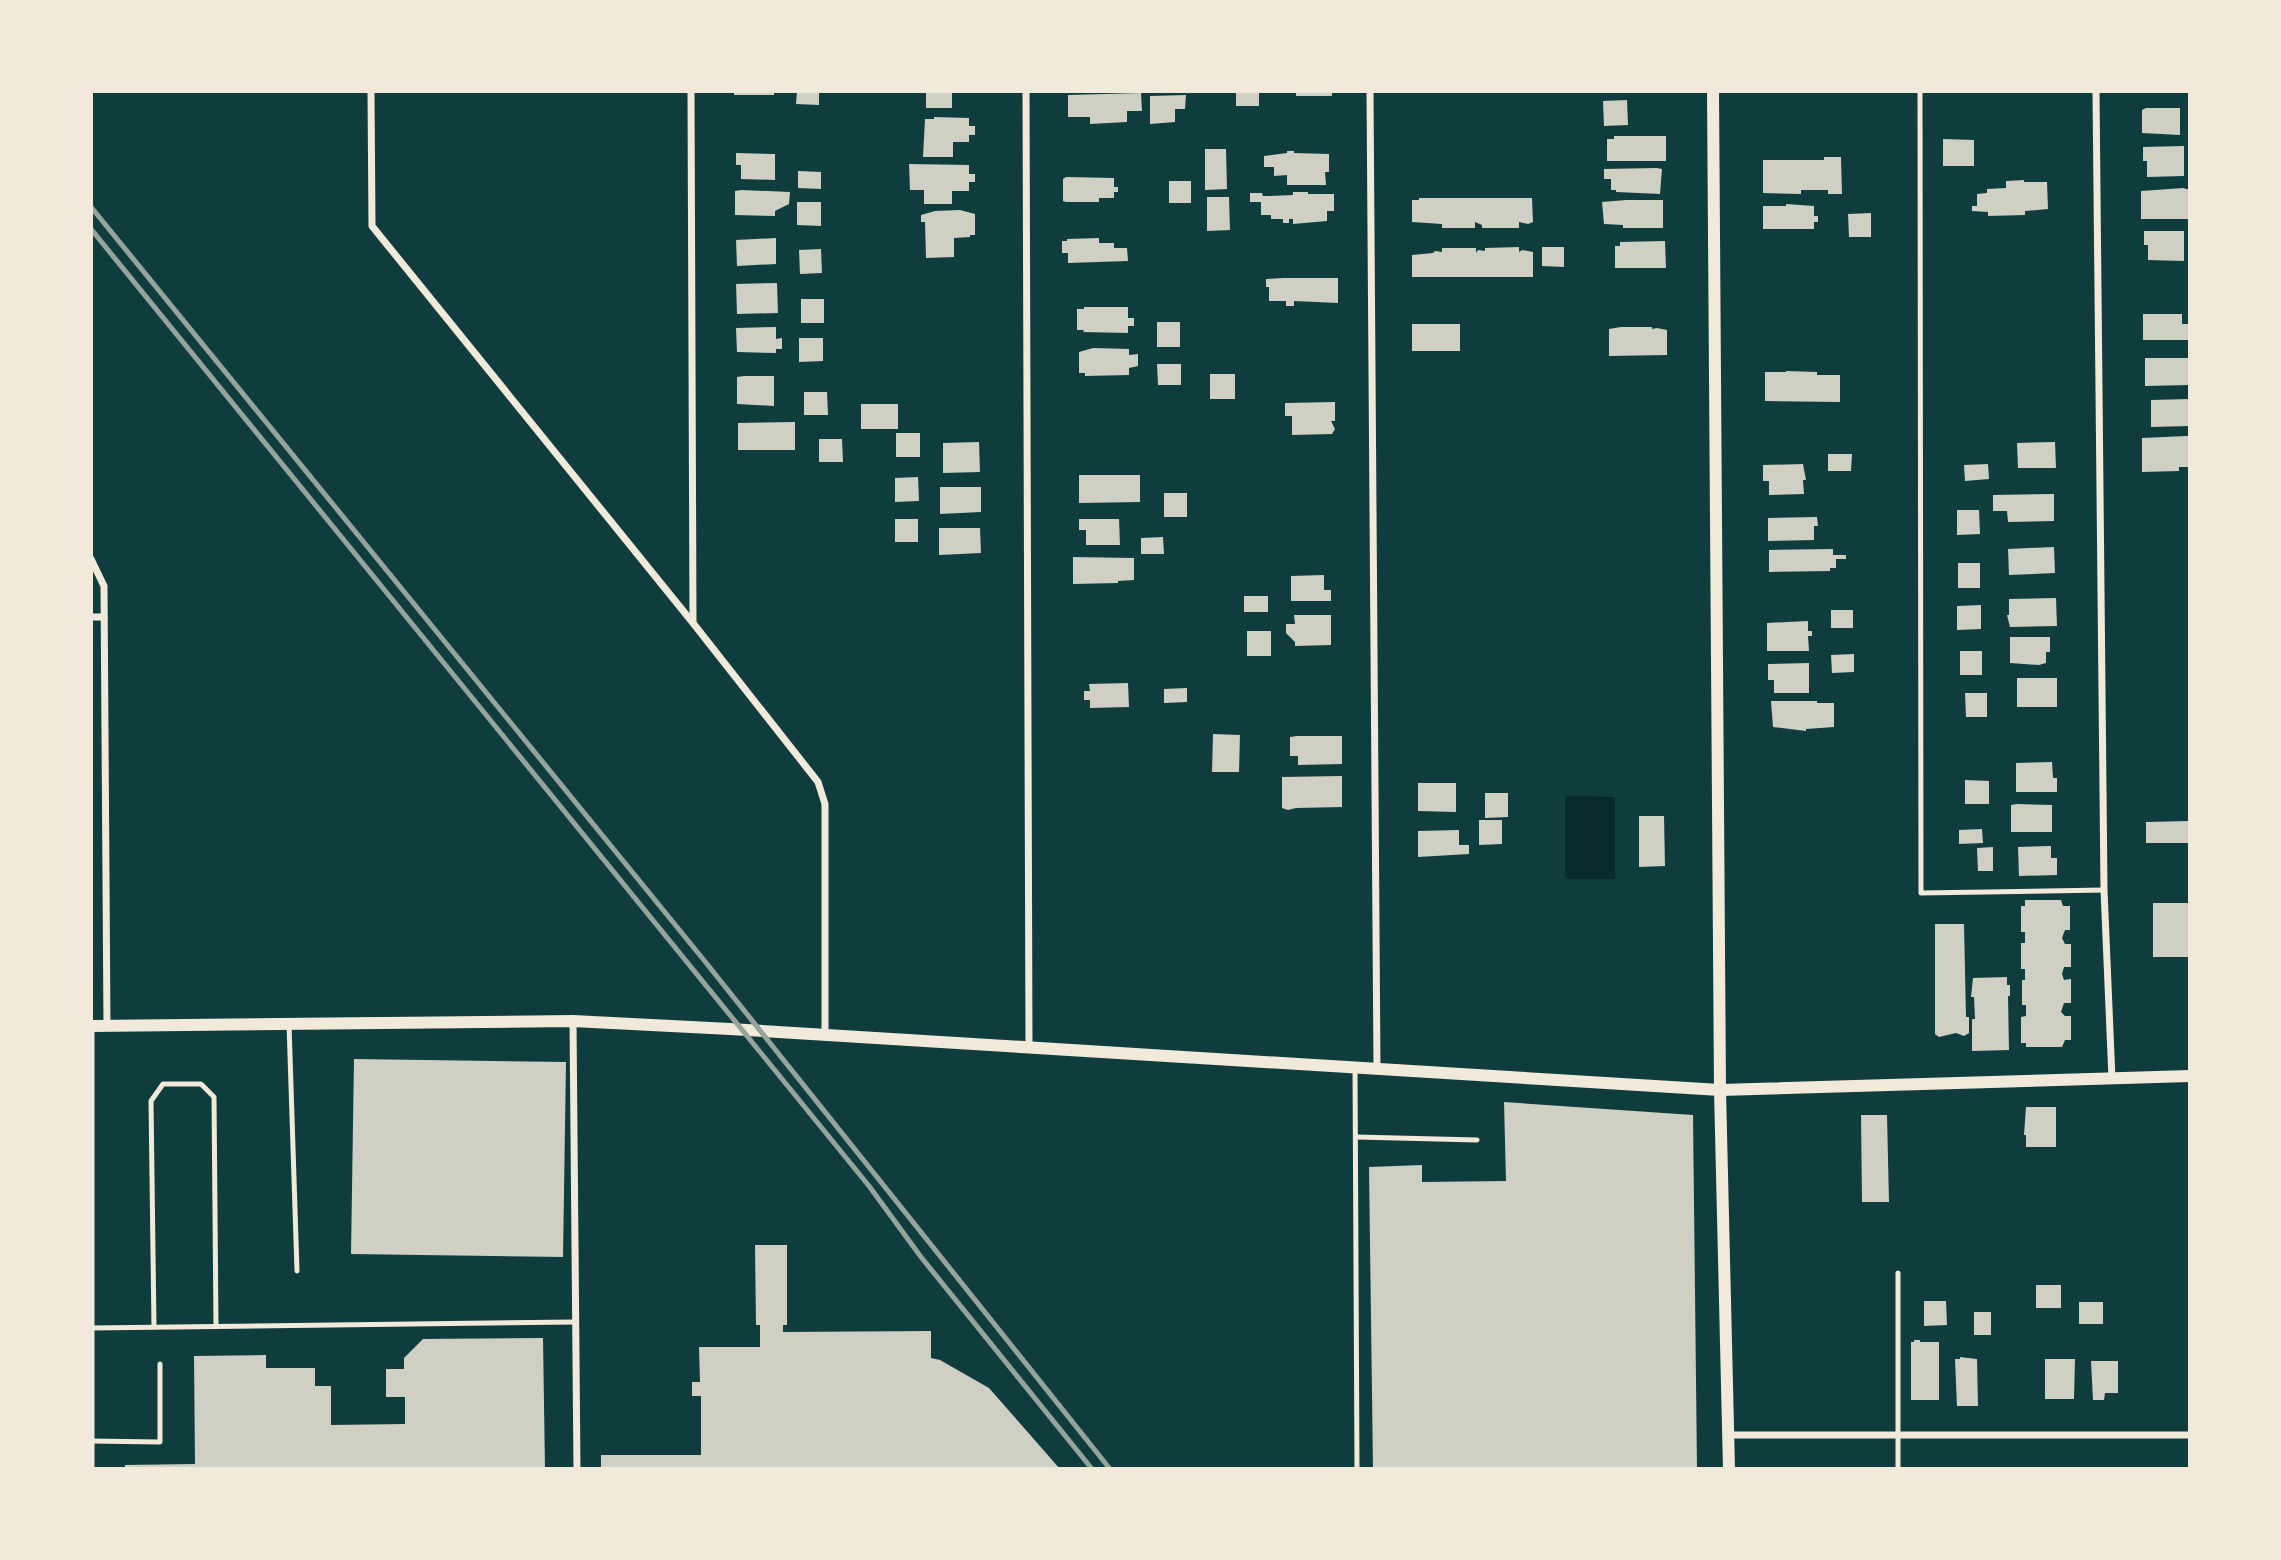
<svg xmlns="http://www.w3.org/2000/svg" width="2281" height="1560" font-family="Barlow,sans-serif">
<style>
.water{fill:#0a2a2b}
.building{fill:#cfcfc3}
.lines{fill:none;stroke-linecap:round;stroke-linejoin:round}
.service{stroke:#f1e9da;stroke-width:5}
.minor{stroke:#f1e9da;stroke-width:7}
.tertiary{stroke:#f1e9da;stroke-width:12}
.rail{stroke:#97a49c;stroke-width:5}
</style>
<rect width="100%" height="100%" fill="#0f3d3e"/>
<path class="water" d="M1565 796 1615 797V879H1565Z"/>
<g class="building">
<rect x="734" y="91" width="40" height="4"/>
<path d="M797 91H819V105L796 104Z"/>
<rect x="926" y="91" width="26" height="17"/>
<rect x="1236" y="91" width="23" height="15"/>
<rect x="1296" y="91" width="36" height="5"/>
<path d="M1141 93 1142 111H1127V122L1090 124V117H1068V95Z"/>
<path d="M1186 95 1185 109H1175V122L1150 124V96Z"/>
<path d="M1627 100 1628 125 1604 126 1603 101Z"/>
<path d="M2146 108H2180V135L2142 133V110Z"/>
<path d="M934 117 969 118V126H975V135H969V142H953V157H923L925 119H934Z"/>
<path d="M1614 136H1666V161H1607V139H1614Z"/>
<path d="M1943 139 1974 140V166H1943Z"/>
<path d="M2184 146V176L2147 177V161H2143V147Z"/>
<path d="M1205 149H1226L1227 189 1205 190Z"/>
<path d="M1287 151H1294V153L1329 154V172H1325L1326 185H1287V175L1274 176V167H1264V156L1287 153Z"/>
<path d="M736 153 775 154V180L741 179V165H736Z"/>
<path d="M1824 157H1841L1842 194H1828V190H1801V194L1763 193V160H1824Z"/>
<path d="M909 164 969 165V174H975V182H969V191H952V204H924V190H910Z"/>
<path d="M1657 168 1662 169 1660 194 1616 192V190H1611V179H1604V169Z"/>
<path d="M798 171 821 172V189L798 188Z"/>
<path d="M1066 177 1114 178V187H1118V192H1114V198H1099V202H1066L1063 201V179Z"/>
<path d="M2024 180V182H2047L2048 209 2025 211V215L1988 216V212L1972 211V206H1977V194L1987 193V189L2006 188V181Z"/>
<rect x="1169" y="181" width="22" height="22"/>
<path d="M2183 188 2190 190V219H2141V191Z"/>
<path d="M741 190 790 192 789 204 775 211V216L735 215V191Z"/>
<path d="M1293 192H1308V194H1334V211H1327V221L1293 224V219H1289V223H1283V219H1271V215H1261V202H1250V193H1262L1263 196H1270L1293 195Z"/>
<path d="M1207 197H1229L1230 230 1207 231Z"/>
<path d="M1419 198H1532L1533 222 1528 224 1519 222V228H1482V225L1475 222V228H1442V224L1412 222V200H1419Z"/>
<path d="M1626 200H1663V228H1623V225L1604 224 1602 202Z"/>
<path d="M797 202H821V226L797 225Z"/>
<path d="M1786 204 1814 206V216H1818V222H1814V229H1763V206H1786Z"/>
<path d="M960 210 975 214V235H970V237L954 238V257L926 258 925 222H921V215L935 211Z"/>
<path d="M1871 213V237H1849L1848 214Z"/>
<path d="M2144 231H2184V261L2148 260V245H2144Z"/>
<path d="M776 238V264L737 266 736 240Z"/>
<path d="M1099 238V243H1114V248H1127L1128 261 1068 263V253H1062V241H1067V239Z"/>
<path d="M1665 241 1666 268H1615V246H1620V242Z"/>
<path d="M1519 247V252L1522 250 1533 252V277H1412V255L1433 253 1435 251 1442 252V248H1476V253L1478 250 1485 251V248Z"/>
<path d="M1542 247H1564V267L1542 266Z"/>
<path d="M821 249 822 273 800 274 799 250Z"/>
<path d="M1284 278H1338V303L1294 301V306H1286V301H1269V287H1266V279Z"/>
<path d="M777 283 778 313 737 314 736 284Z"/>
<rect x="801" y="299" width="23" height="24"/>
<path d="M1084 307H1128V318H1134V326H1128V333L1083 332 1084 330H1077V309H1084Z"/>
<path d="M2143 314H2182V324H2190V340H2143Z"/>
<rect x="1157" y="322" width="23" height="25"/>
<rect x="1412" y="324" width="48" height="27"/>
<path d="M776 327V339L782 338V349H776V353L737 352 736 328Z"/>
<path d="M1621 327H1652V329L1657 328 1667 330V355L1609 356V329Z"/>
<path d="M799 338H823V361L799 362Z"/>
<path d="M1093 348 1129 349V355L1138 354V366L1129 368V375L1085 376V373H1079V352Z"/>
<path d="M2145 358H2190V385L2145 386Z"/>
<path d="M1157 364H1181V385H1158Z"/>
<path d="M1786 371 1817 372V375H1840V402L1765 401V372H1786Z"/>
<rect x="1210" y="374" width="25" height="25"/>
<path d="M744 376H774V406L737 404V377Z"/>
<path d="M804 392H827L828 415H804Z"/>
<path d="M2190 399V426L2151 427V400Z"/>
<path d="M1335 402V421H1331L1335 429 1332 434 1292 435V416H1285V403Z"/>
<rect x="861" y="404" width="37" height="25"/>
<path d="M795 422V450H738V423Z"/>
<rect x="896" y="433" width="24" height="24"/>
<path d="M2186 436H2190V467H2179V471L2142 472V438Z"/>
<path d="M819 439H842L843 462H819Z"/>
<path d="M979 442 980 472 943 473V443Z"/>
<path d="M2055 442 2056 468H2018L2017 443Z"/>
<path d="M1828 454H1852L1851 471H1828Z"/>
<path d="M1803 464 1806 480H1803L1804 494 1769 495V481H1763V465Z"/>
<path d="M1988 464 1989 479 1965 481 1964 465Z"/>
<path d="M1079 475H1140V502L1079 503Z"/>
<path d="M918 477 919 501 895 502V478Z"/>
<path d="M940 487H981V512L940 514Z"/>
<rect x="1164" y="493" width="23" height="24"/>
<path d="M2054 494V521L2008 522 2007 511H1993V495Z"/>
<path d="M1957 510H1979L1980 534 1957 535Z"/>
<path d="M1817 517 1818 526H1814V540L1768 541V518Z"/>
<rect x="895" y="519" width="23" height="23"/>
<path d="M1079 519H1119L1120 545H1086V530H1079Z"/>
<path d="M939 528H980L981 553 939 555Z"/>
<path d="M1163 537 1164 554H1141V538Z"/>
<path d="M2054 547 2055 573 2009 575 2008 549Z"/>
<path d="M1833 549V555H1846V559H1836V568H1830V571L1769 572V550Z"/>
<path d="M1073 557 1134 558V580L1118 581V583L1073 584Z"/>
<rect x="1958" y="563" width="22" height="25"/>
<path d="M1324 575V590H1331V601H1291V576Z"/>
<rect x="1244" y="596" width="24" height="16"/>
<path d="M2056 598 2057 626 2010 627 2007 615H2009V599Z"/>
<path d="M1981 605V629L1957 630V606Z"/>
<rect x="1831" y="610" width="22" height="18"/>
<path d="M1294 615H1331V645L1295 646V642L1286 633V624H1295Z"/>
<path d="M1808 621V631H1812V636H1808L1809 651H1767V623Z"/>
<rect x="1247" y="631" width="24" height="25"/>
<path d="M2010 637H2050V652H2046V663L2039 665 2010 663Z"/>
<rect x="1960" y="651" width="22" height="24"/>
<path d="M1854 654V672L1832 673 1831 655Z"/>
<path d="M1809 663V693H1774V680H1768V664Z"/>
<rect x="2017" y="678" width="40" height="29"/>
<path d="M1128 683 1129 707 1090 708V700H1084V691H1090L1089 684Z"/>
<path d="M1187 688V702L1164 703V689Z"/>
<path d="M1965 693H1987V717H1966Z"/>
<path d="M1771 701H1817V703H1834V727L1806 729V731L1773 727Z"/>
<path d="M1213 734 1240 735 1239 772H1212Z"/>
<path d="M1297 736H1342V764L1298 765V756H1290V737Z"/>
<path d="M2052 762 2053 778H2057V792H2016V763Z"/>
<path d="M1342 776V807L1296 808 1288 810 1282 808V777Z"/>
<path d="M1965 780 1989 781V804H1965Z"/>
<path d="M1418 783H1456V812L1418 811Z"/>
<path d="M1485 793H1508V817L1485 818Z"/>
<path d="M2017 804 2052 805V832H2011V805Z"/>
<path d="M1639 816H1664L1665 866 1639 867Z"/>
<path d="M1479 820H1502V844L1479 845Z"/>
<path d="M2189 821V843H2146V822Z"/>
<path d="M1982 829 1983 843 1959 844V830Z"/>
<path d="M1459 830V845H1469V854L1418 857V831Z"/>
<path d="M2051 846V858H2057V875L2019 876 2018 847Z"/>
<path d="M1993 847V871H1978L1977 848Z"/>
<path d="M2025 900H2061L2063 906H2070V930H2065L2062 938 2065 944H2071V967H2064L2062 974 2064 980 2071 979V1003H2064L2061 1012 2065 1016H2071V1040H2065L2062 1047H2026V1043H2021V1017L2026 1016V1005H2022V980H2025V969H2021V943H2025V932H2021V906H2025Z"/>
<rect x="2153" y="903" width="35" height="54"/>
<path d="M1935 924H1964L1966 1017H1969V1033L1964 1036 1956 1033 1939 1037 1935 1034Z"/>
<path d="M2007 977V985H2010V996H2008L2009 1050 1972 1051V1019H1975L1974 997H1971L1973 978Z"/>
<path d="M354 1059 566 1062 563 1257 351 1254Z"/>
<path d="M1504 1102 1693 1115 1697 1469H1373L1369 1167 1422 1165V1182L1506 1181Z"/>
<path d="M2026 1107H2056V1147H2026V1135H2024Z"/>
<path d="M1861 1115H1887L1889 1202H1862Z"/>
<path d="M755 1245H787V1325H783V1332L931 1331V1358L940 1360 989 1388 1060 1469H601V1455H701V1396H692V1382H700L699 1347H760V1325H756Z"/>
<rect x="2036" y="1285" width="25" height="23"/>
<path d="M1924 1301H1946L1947 1325 1924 1326Z"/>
<rect x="2079" y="1302" width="24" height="22"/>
<rect x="1974" y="1312" width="17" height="23"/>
<path d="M543 1338 545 1469H125V1465L195 1464 194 1356 266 1355V1368H315V1386H331V1425L405 1424V1397H386V1369H404V1358L423 1339Z"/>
<path d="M1914 1340H1920V1342H1939V1400H1911V1342H1914Z"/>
<path d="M1960 1357 1977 1359 1978 1406H1957L1955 1359H1960Z"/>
<path d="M2045 1359H2075L2074 1399H2045Z"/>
<path d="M2091 1361H2118V1393H2105L2104 1400H2093Z"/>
</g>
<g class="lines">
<g class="service">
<path d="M1920 91 1921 893 2104 890"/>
<path d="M289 1024 297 1271"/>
<path d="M1355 1067 1357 1469"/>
<path d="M1356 1137 1477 1140"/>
<path d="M1898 1273V1469"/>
<path d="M154 1327 151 1101 163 1084H201L214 1097 216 1326"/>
<path d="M91 1328 575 1322"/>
<path d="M91 1441 160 1442V1364"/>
</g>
<g class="minor">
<path d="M371 91 372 226 693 623 818 782 825 804V1035"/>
<path d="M691 91 693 622"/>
<path d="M1026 91 1029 1047"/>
<path d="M1370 91 1377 1068"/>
<path d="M2096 91 2104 890 2112 1079"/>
<path d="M91 559 104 586 107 1026"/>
<path d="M91 617H104"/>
<path d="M573 1021 577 1469"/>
<path d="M1728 1435H2190"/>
<path d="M91 1469V1026"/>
</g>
<g class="tertiary">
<path d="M1713 91 1720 1090 1729 1469"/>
<path d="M91 1026 573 1021 730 1029 1720 1090 2190 1076"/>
</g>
<g class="rail">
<path d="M91 207 703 959 1110 1469"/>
<path d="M91 229 869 1186 921 1257 1092 1469"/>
</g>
</g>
<rect width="2281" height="1560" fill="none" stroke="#f1e9da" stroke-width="186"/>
</svg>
